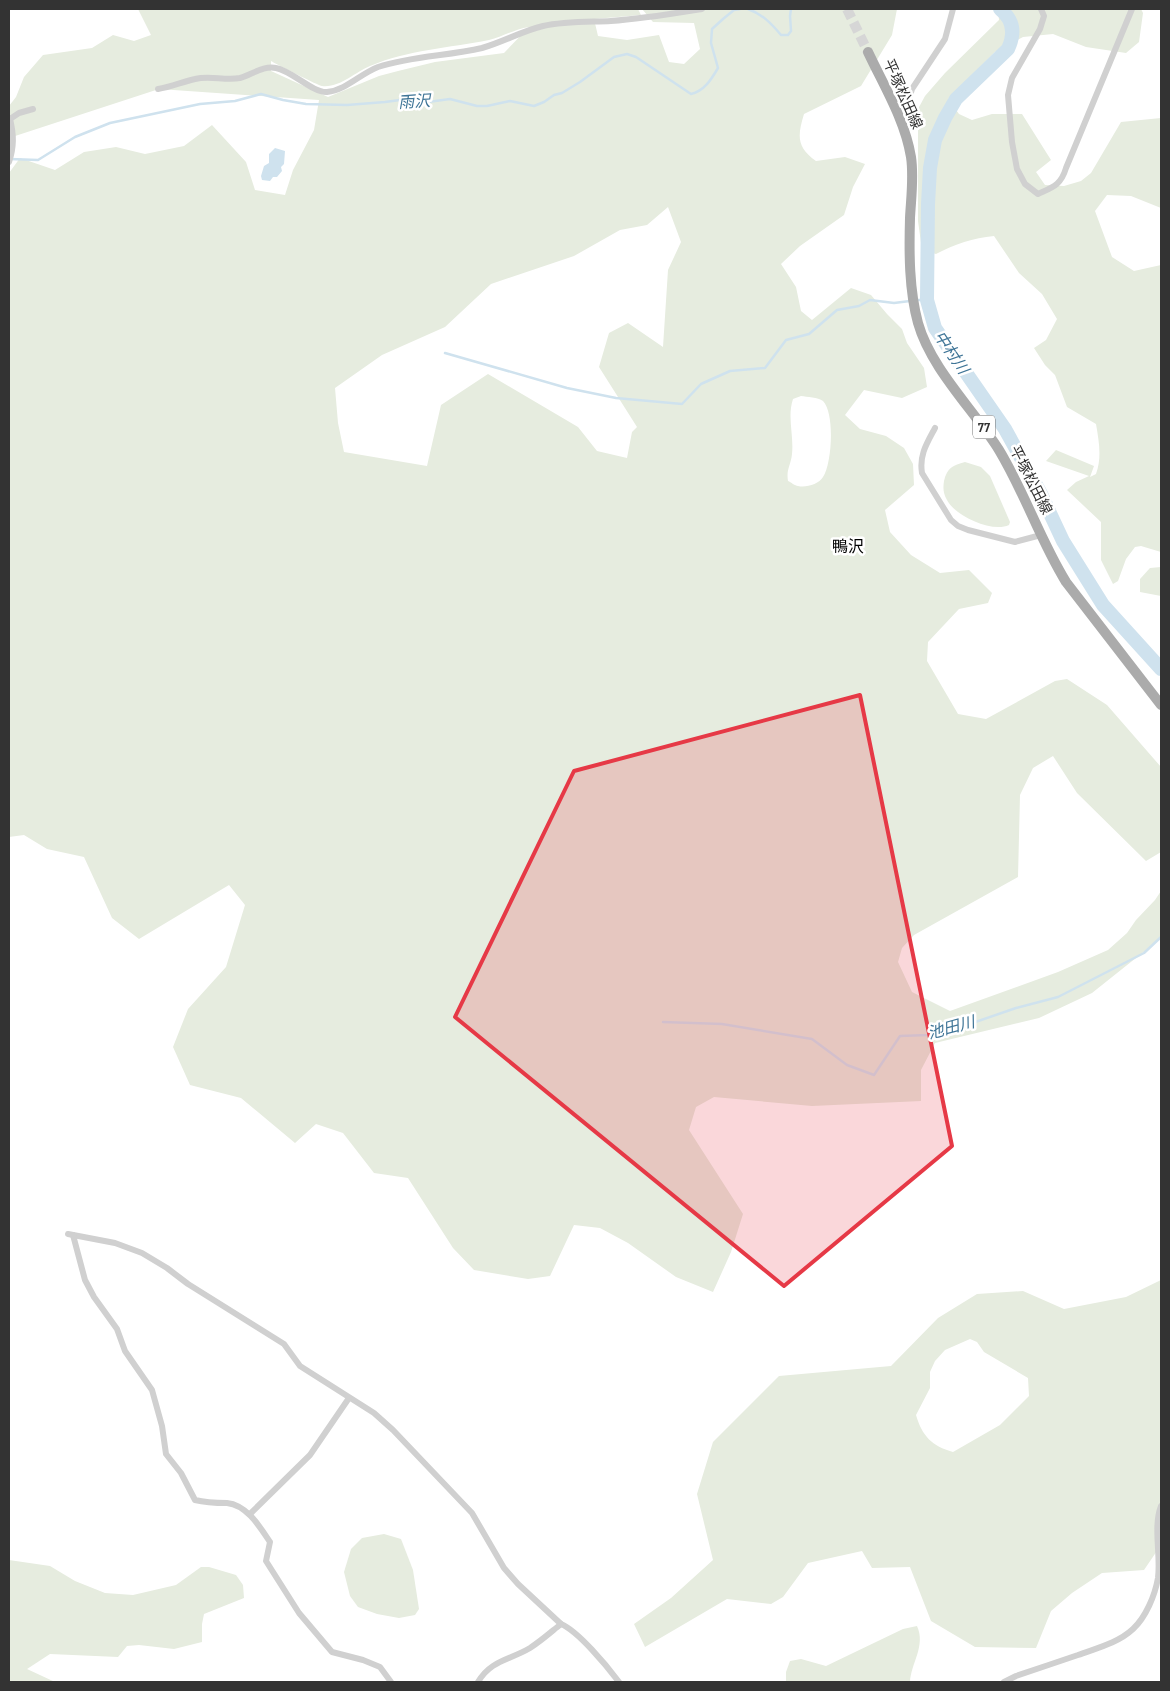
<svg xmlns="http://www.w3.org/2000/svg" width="1170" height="1691" font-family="'Sofia Sans Condensed','Noto Sans JP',sans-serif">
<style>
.green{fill:#e6ecdf;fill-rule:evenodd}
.water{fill:#cfe2ee}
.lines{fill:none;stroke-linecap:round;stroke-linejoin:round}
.stream{stroke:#cfe2ee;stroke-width:2.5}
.river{stroke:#cfe2ee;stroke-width:14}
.primary-tunnel{stroke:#d6d6d6;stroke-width:10;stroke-dasharray:10 5;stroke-linecap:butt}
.minor{stroke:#d0d0d0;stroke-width:6}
.primary{stroke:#ababab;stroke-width:10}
.marked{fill:#e63946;fill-opacity:0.2;stroke:#e63946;stroke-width:4;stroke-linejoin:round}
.labels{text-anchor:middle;stroke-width:5;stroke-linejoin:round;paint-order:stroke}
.shield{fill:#fff;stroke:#707070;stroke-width:1}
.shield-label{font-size:14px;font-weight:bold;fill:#333}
.street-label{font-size:15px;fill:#333;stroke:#fff}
.water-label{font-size:16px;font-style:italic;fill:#3f7597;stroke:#fff}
.neighbourhood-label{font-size:16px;fill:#000;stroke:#fff}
</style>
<rect width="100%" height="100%" fill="#fff"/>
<g class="green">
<path d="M138 9H638L641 15 594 19 598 36 627 40 659 35 669 62 684 64 700 49 694 23 653 22 642 9H897L892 35 861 86 804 114C797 137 797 147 816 161L845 157 865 164 853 187 844 215 800 246 781 264 796 287 801 311 812 320 851 288 871 295 887 314 902 329 907 343 924 368 927 387 902 398 864 390 845 415 860 429 886 436 904 448 913 464 914 485 885 510 890 532 911 555 940 573 969 570 992 593 988 603 959 609 928 642 927 661 958 714 986 719 1055 681 1067 679 1107 705 1161 767V852L1146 861 1077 793 1053 756 1033 768 1020 795 1018 877 914 935 902 948 898 962 912 992 950 1011 1058 972 1108 950 1127 933 1136 920 1155 900 1161 891V938L1092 993 1039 1018 935 1043 921 1070V1101L812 1106 714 1097 696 1107 689 1130 743 1214 731 1252 713 1292 676 1277 628 1243 600 1228 574 1225 550 1276 528 1279 474 1270 453 1248 408 1178 374 1173 343 1133 316 1124 295 1143 241 1098 190 1085 173 1047 188 1009 226 967 245 905 229 885 139 939 112 918 84 857 47 849 24 835 9 837V173L20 158 55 170 84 152 116 147 145 154 184 146 212 125 246 162 255 190 285 195 293 170 314 130 319 100 159 89 9 138V106L16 97 24 77 43 55 92 48 113 35 134 41 151 35ZM529 27 504 53 435 62 398 71 379 76 328 97 271 71V61C274 63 319 86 322 86 340 88 355 72 370 66 408 50 449 48 489 40 502 37 515 29 529 27ZM668 207 681 242 668 270 663 347 628 323 609 333 599 367 637 427 632 432 627 458 597 451 578 427 488 374 441 405 427 466 344 452 338 423 335 388 382 355 445 327 491 284 574 256 620 230 647 225ZM801 396C807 397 818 397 823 401 835 413 832 464 823 477 819 484 806 488 798 486 795 486 791 482 788 481 786 469 791 465 792 454 794 435 787 417 793 399Z"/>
<path d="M998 9H1141L1143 13 1139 42 1126 53 1086 47 1053 34 1023 37 995 52 948 99 959 114 972 120 992 114H1022L1051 160 1036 172 1045 185 1064 186 1081 181 1091 173 1121 122 1161 118V208L1131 196 1107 195 1095 211 1112 257 1134 271 1161 265V552L1141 546 1135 547 1126 559 1118 581 1113 584 1101 560V522L1067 490 1076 482 1089 476 1046 461 1056 450 1094 466 1090 477 1096 474C1102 457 1099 442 1096 424L1067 407 1055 375 1045 365 1034 348 1046 340 1057 319 1042 294 1019 273 994 236C973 238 955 244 936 254L922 250 918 221V109L925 96 945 73 999 20Z"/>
<path d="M965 462 981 467 990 476 1010 522 1009 525C992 533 955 516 947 500 943 493 943 488 944 481 947 468 953 465 965 462Z"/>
<path d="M1161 567V596L1140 592V579L1150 568Z"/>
<path d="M1161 1280V1545L1144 1570 1102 1573 1072 1593 1051 1611 1036 1648 975 1647 931 1621 910 1567 872 1568 862 1551 808 1563 783 1597 771 1604 727 1599 645 1647 634 1624 671 1598 713 1560 697 1494 713 1442 779 1376 891 1366 938 1318 977 1294 1023 1291 1064 1309 1126 1297ZM970 1339 977 1342 984 1352 1028 1378 1029 1396 1000 1425 953 1452C932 1446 922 1436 916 1415L930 1388V1372L935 1361 945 1350Z"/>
<path d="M384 1534 401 1539 413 1570 419 1609 415 1615 399 1618 377 1614 358 1607 350 1596 344 1572 351 1549 362 1538Z"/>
<path d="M9 1560 50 1566 75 1581 105 1593 133 1595 176 1585 201 1567H209L236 1575 243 1585 244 1598 204 1614 202 1624V1642L174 1649 139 1645 127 1646 118 1657 50 1654 27 1669 55 1682H9Z"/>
<path d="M917 1626C926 1646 911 1663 910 1682H786V1672L790 1661 801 1659 826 1666 903 1629Z"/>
</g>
<path class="water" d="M275 148 285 151 284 164 281 167 282 171 277 177H273L270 181 262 180 261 176 264 166 269 163V154Z"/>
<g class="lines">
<g class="stream">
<path d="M748 9C762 14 771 23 781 35H788L791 31 790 16 791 9"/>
<path d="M10 159 38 160 75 137 110 123 200 104 235 101 261 94 283 100 306 104 347 105 385 102 400 100 428 102 450 99 477 106H487L510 101 534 106 544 102 554 95 562 93 580 82 614 57 627 54 636 57 691 94C704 91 711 80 718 68L711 43 712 29 723 19 734 10 740 9"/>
<path d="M915 300H927"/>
<path d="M445 353 567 388 616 398 682 404 701 384 730 371 765 368 786 340 809 334 837 310 859 306 870 300 894 303 910 301"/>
<path d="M663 1022 722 1024 812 1039 847 1065 874 1075 900 1036 928 1035 958 1028 1016 1008 1058 997 1144 953 1161 937"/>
</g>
<path class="river" d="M1000 9C1014 20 1015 34 1008 49L956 99 945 118 935 140 930 168 928 204 927 300 935 328 1005 429 1041 494 1063 541 1103 605 1161 669"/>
<path class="primary-tunnel" d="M847 9 868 52"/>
<g class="minor">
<path d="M1041 9 1044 16 1040 29 1012 78 1008 95 1012 142 1017 169 1025 184 1038 194C1053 187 1061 185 1066 168L1132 9"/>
<path d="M158 89C171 87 182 82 195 79 210 75 225 81 240 78 251 75 264 65 276 68 292 71 313 93 327 92 346 90 360 74 378 67 412 56 448 56 482 48 503 42 522 31 543 26 565 21 589 22 611 21 642 19 671 14 702 9"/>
<path d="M899 117 907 105 912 89 945 39 953 9"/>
<path d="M9 118 10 119 19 113 33 109"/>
<path d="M9 162C14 147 14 135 10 119"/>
<path d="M935 428C927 443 919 455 922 473L951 520 958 526 968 530 1015 542 1041 535"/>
<path d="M68 1234 115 1243 142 1253 167 1268 188 1284 284 1344 300 1366 374 1413 393 1430 472 1513 504 1568 518 1584 561 1624C578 1631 607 1666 619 1682"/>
<path d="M73 1235 85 1280 94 1297 117 1329 125 1351 152 1390 162 1426 166 1454 181 1473 195 1500C207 1503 216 1503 227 1503 247 1505 260 1527 270 1542L266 1561 299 1613 332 1652 363 1660 380 1667 391 1682"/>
<path d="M250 1514 310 1455 349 1398"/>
<path d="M478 1682C491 1660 510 1660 530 1648 541 1641 551 1632 561 1624"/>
<path d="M1004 1682 1016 1676C1037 1669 1057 1662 1078 1655 1097 1648 1118 1643 1133 1629 1146 1617 1155 1595 1158 1578 1161 1555 1153 1527 1161 1506"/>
</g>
<path class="primary" d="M868 52C884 86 905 120 911 157 914 177 911 198 910 218 909 252 909 290 918 323 931 369 974 410 999 450 1025 493 1040 540 1066 582L1161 705"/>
</g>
<path class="marked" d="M860 695 952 1146 784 1286 455 1017 574 771Z"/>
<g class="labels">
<rect class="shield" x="973" y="415.5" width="22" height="23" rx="4"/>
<g class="shield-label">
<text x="984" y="432">77</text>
</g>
<g class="street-label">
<text transform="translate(903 94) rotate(66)" y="5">平塚松田線</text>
<text transform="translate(1031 480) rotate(63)" y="5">平塚松田線</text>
</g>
<g class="water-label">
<text transform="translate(414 101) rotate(-4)" y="6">雨沢</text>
<text transform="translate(952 352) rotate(56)" y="6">中村川</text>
<text transform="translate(951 1027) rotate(-15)" y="6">池田川</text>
</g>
<g class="neighbourhood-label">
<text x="848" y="552">鴨沢</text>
</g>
</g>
<rect width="1170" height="1691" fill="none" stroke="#333333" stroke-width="20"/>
</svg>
